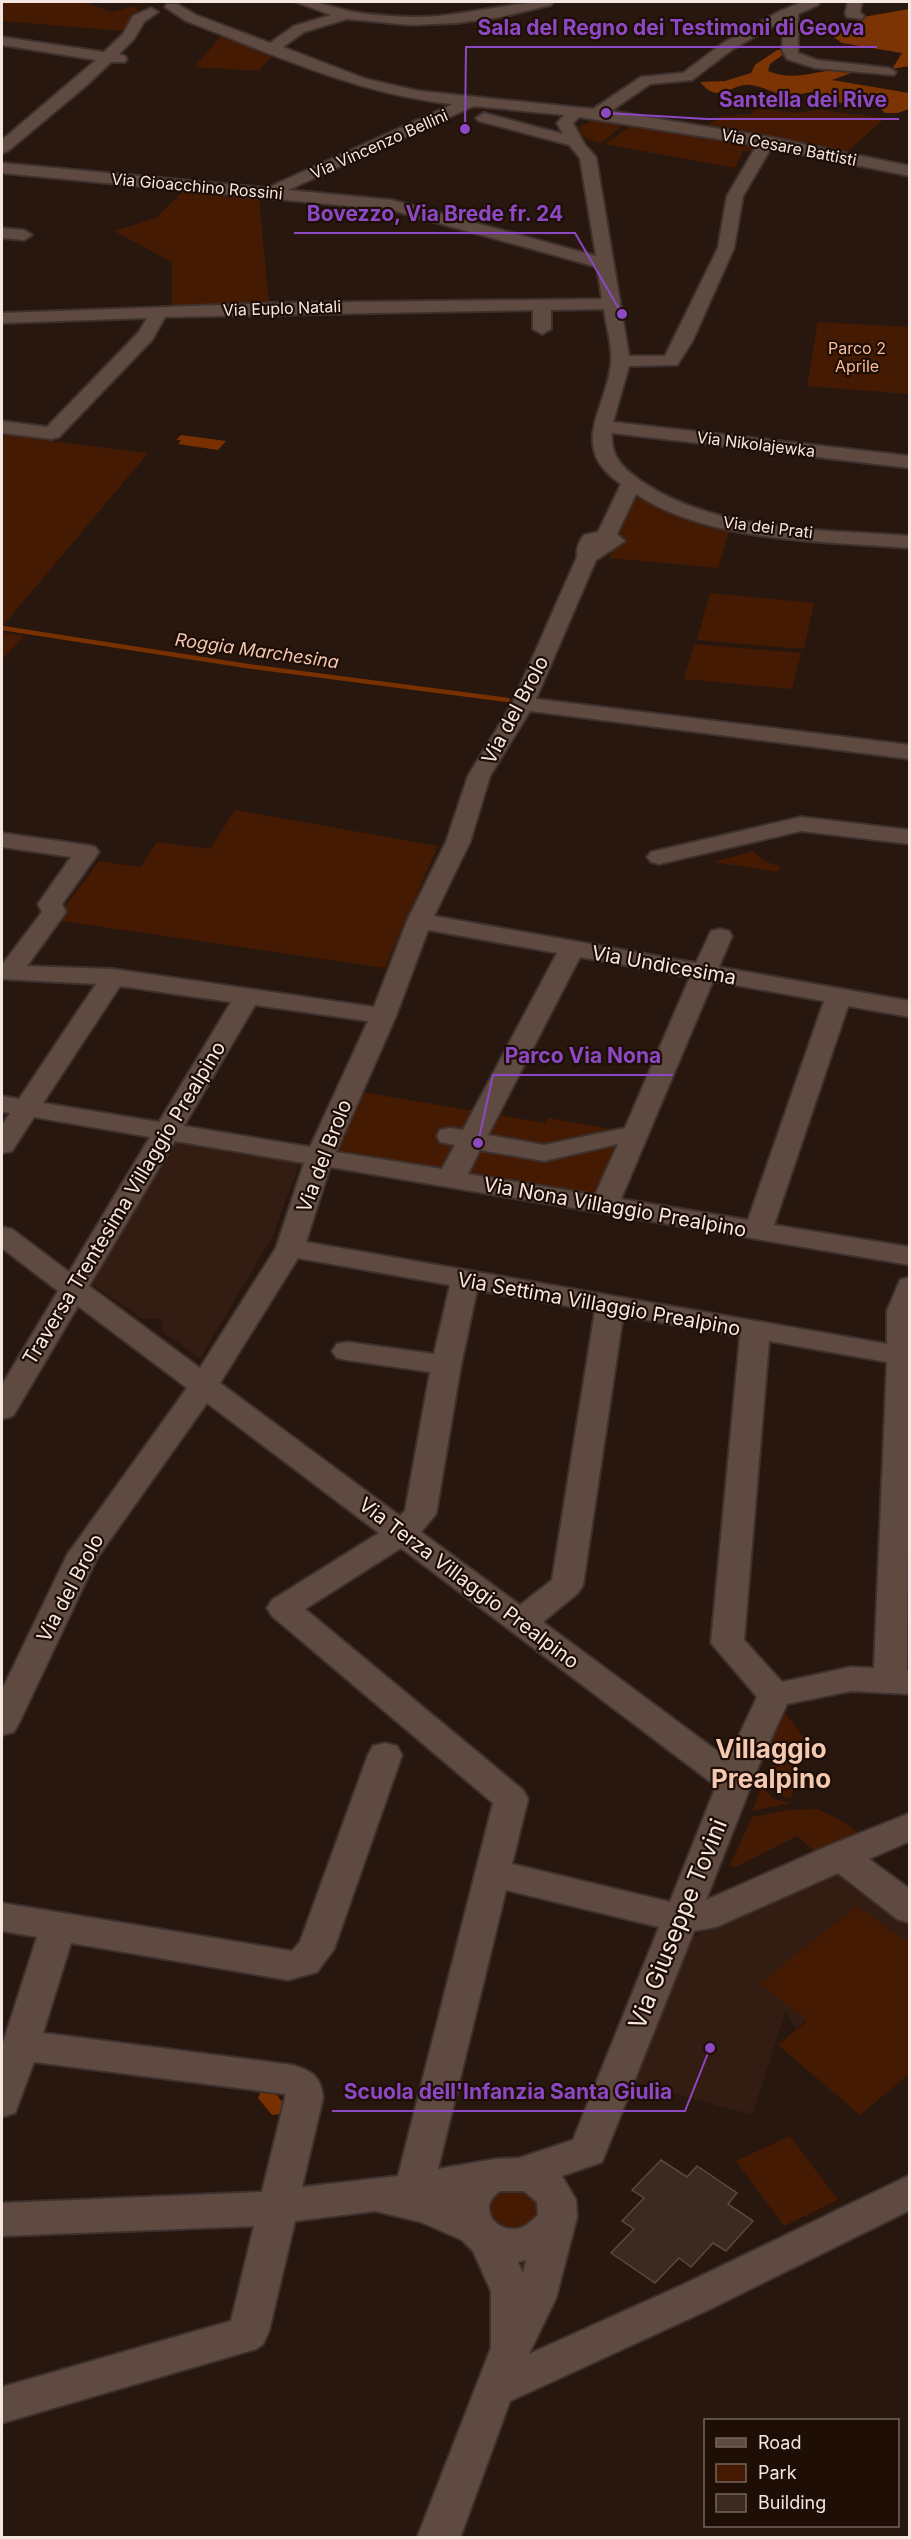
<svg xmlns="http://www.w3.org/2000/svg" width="911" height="2539" font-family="Inter,sans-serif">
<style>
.built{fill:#331c11}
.green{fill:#451a02}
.forest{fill:#7c3404}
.water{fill:#783000}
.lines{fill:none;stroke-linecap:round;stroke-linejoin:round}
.stream{stroke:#783000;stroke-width:4.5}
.building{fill:#3c2a21;stroke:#5b483e;stroke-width:1.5}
.minor-casing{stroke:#3e312d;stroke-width:4}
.minor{fill:#5e4a41;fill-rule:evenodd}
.labels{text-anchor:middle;stroke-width:4.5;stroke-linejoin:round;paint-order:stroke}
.far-street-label{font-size:16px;fill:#f4e7e2;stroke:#1e0e06}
.far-park-label{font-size:16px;fill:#f9b899;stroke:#1e0e06}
.far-water-label{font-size:18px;font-style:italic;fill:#f3c7b2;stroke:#1e0e06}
.street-label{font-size:20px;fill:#f4e7e2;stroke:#1e0e06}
.near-street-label{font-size:24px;fill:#f4e7e2;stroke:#1e0e06}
.district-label{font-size:26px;font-weight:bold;fill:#f5c8b2;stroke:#1e0e06}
.leader{fill:none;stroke:#8d48c4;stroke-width:2}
.callout-dot{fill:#8d48c4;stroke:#1e0e06;stroke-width:2}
.callout-label{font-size:21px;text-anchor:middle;font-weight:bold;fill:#8d48c4;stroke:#1e0e06;stroke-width:4.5;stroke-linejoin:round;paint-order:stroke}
</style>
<rect width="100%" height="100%" fill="#28170f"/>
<g class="built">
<path d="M174 1140 300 1162 273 1235 200 1358 162 1331V1319L142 1318 90 1283Z"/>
<path d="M840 1870 909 1918V1937L795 2029 786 2011 752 2115 633 2082 689 1939Z"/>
</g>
<g class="green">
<path d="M2 2H84L112 12 138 5 135 8 139 12 128 21 124 31 2 21Z"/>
<path d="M223 34 271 52 267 55 272 56 259 71 194 67Z"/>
<path d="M760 109 797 113 819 110 885 118 844 155 705 128 721 116 752 114V112Z"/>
<path d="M594 120 623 125 601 143C589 140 582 140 579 127Z"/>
<path d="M635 124 752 144 754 147 753 151H743L735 168 604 144Z"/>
<path d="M182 192 233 197 259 196 269 306 172 309V262L114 231 156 218Z"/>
<path d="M818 322 909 327V394L807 386Z"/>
<path d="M2 435 148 453 2 627Z"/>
<path d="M629 494C662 510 694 524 730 529L718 568 609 558 614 550 624 544V537L613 534Z"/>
<path d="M710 593 814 603 804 649 697 640Z"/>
<path d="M2 632 24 636 2 660Z"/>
<path d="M694 644 801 653 792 689 684 679Z"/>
<path d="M235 810 438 846 385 968 55 920 99 861 140 867 157 842 210 849Z"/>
<path d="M753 851 764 861 780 866 778 872 714 862Z"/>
<path d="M361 1092 546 1123 548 1118 623 1131 593 1196 334 1152Z"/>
<path d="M781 1714H786L806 1740 791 1799 779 1794 763 1781 777 1754 758 1747Z"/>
<path d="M762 1787 774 1799 791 1803 752 1811Z"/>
<path d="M817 1809 842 1821 857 1832 814 1851 797 1836 735 1867 730 1865 752 1817 789 1810Z"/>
<path d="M857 1906 904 1941 910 1936 909 2074 860 2115 778 2045 807 2021 760 1983Z"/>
<path d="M790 2136 838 2200 784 2226 736 2161Z"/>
<path d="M518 2185 536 2196 542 2213 532 2229 500 2233 483 2202 488 2194Z"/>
</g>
<g class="forest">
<path d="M909 9V66L892 69 902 53 842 43 828 33H857V18Z"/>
<path d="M777 50H784V54L770 64 768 71C800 85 827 63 854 72L832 80 909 93V109L898 113H885L879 107 878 100 868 97 845 100V104L812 96 813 92C803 93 796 96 785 95 775 94 762 86 750 85 731 83 720 106 700 82L725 81 751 73 755 65Z"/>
</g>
<g class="water">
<path d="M181 435 226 441 218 450 178 444 181 440H176Z"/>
<path d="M266 2090H273L286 2107 281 2114 272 2115 258 2098 261 2092Z"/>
</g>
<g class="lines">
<path class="stream" d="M2 628 247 666 508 700"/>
</g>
<path class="building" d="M661 2160 687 2177 697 2166 737 2193 728 2204 753 2221 726 2251 713 2243 691 2267 679 2258 655 2283 611 2253 634 2229 622 2221 644 2198 632 2190Z"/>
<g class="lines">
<g class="minor-casing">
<g id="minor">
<path d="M296 2C314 0 328 6 345 10 365 15 390 16 410 17 459 18 505 2 553 2L551 5 501 17 457 23 411 25 347 19 304 32 283 47 366 79 419 91 593 109 641 77 683 73 723 43 780 11 802 2H820L818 5 798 14V53L817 60 889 68 896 72 894 75 815 68 787 59 782 50 784 20 733 49 692 80 650 84 611 111 769 137 910 166V176L771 148 743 196 734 248 692 342 677 365 629 366 613 422 910 456V468L612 433C610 458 625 470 644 483 721 533 822 529 910 536V548C824 541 710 543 636 494L617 534 625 541 596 560 536 699 910 745V759L530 711 490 776 470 842 434 916 696 963 711 931 720 929 729 931 732 936 719 967 910 1001V1017L848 1006 774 1225 910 1247V1265L330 1167 306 1242 887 1344V1311L900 1280 910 1277 907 1670H910V1694L851 1691 787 1704 759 1765 706 1900 828 1846 910 1813V1841L869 1859 910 1889V1923L897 1919 838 1873 716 1927 694 1931 602 2162 562 2176 576 2200 577 2217 556 2298 529 2354 680 2286 910 2175V2210L708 2310 510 2401 460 2538H417L491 2348V2291L473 2251 462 2240 421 2222 375 2211 295 2221 269 2331 263 2344 256 2349 2 2423V2387L231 2321 254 2226 2 2236V2203L262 2192 285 2098V2094L34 2062 15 2113 2 2117V2046L37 1937 2 1931V1903L292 1951 300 1942 368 1755 373 1746 385 1743 397 1746 402 1755 334 1949 317 1972 288 1980 71 1943 43 2033 292 2065C312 2071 321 2076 323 2098L302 2187 398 2176 493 1803 272 1616 267 1608 272 1600 379 1533 207 1403 97 1558 19 1723 14 1732 2 1735V1690L67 1555 187 1388 78 1306 13 1416 2 1419V1385L58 1291 2 1248V1227L12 1229 69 1272 150 1137 34 1117 12 1151 2 1153V1125L10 1113 2 1112V1096L19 1099 96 984 2 979V965L42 912 38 904 71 857 2 847V833L87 845 95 847 99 852 62 904 66 912 27 966 113 969 374 1007 407 921 446 842 468 776 512 704 577 557C576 548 579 542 584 535L598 532 621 484C567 448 606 410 611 364 613 347 606 326 604 309L551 310V329L542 334 533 329V310L165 317 152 340 59 437 52 439 2 433V421L47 427 139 332 147 318 2 323V313L273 303 602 299 597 267 391 210 2 173V163L267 188 453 104C360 95 273 54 186 21L165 7 167 4H177L196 15 270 43 294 26 331 15ZM474 106 564 115 557 123 563 134 484 113 476 118 479 121 569 145 580 158 596 256 392 200 288 190ZM579 117 757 145 727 196 718 248 665 356H629L596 157 585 145 573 123ZM428 930 557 953 463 1130 450 1128 440 1130 437 1136 440 1142 455 1145 442 1169 336 1152 396 1016ZM580 957 690 977 625 1128 544 1145 488 1135ZM713 981 824 1001 748 1220 621 1199ZM120 986 231 1002 159 1122 43 1103ZM255 1005 368 1021 310 1147 184 1126ZM175 1141 304 1163 276 1248 200 1368 89 1286ZM618 1144 595 1195 468 1174 480 1150 544 1161ZM298 1258 450 1285 434 1354 347 1342 337 1344 332 1351 337 1358 347 1360 430 1372 405 1511 400 1516 220 1383ZM477 1290 595 1311 552 1580 520 1605 421 1532 436 1514 461 1365ZM623 1316 740 1336 711 1643 757 1697 728 1759 543 1622 578 1593 583 1585ZM769 1341 887 1362 874 1668 851 1667 782 1682 744 1640ZM401 1548 716 1786 670 1902 512 1864 528 1799 523 1790 305 1609ZM506 1890 659 1927 573 2140 519 2158 495 2159 438 2169ZM500 2191H524L537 2202 538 2215C533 2219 528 2225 523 2227 497 2237 475 2207 500 2191ZM526 2260 523 2273 518 2262Z"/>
<path d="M848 2H862L860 12 864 16 862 19 847 17 845 14Z"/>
<path d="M151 8 158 12 144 22 134 39 119 54 125 56 127 59 125 62H111L87 85 8 151 2 153V140L96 60 2 45V37L104 52 123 34 133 16Z"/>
<path d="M2 228 24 230 32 235 24 240 2 238Z"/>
<path d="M801 817 910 830V844L801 831 659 864 651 862 647 857 651 852Z"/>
</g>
</g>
<use href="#minor" class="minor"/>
</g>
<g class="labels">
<g class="far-street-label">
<text transform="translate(379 144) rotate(-24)" y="6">Via Vincenzo Bellini</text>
<text transform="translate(789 147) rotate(11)" y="6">Via Cesare Battisti</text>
<text transform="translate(197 186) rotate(5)" y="6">Via Gioacchino Rossini</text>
<text transform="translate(282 308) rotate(-2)" y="6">Via Euplo Natali</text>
<text transform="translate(756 444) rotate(7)" y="6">Via Nikolajewka</text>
<text transform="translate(768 527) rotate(7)" y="6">Via dei Prati</text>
</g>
<g class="far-park-label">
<text x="857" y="354">Parco 2<tspan x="857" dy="18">Aprile</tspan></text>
</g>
<g class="far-water-label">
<text transform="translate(257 651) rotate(8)" y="6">Roggia Marchesina</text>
</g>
<g class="street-label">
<text transform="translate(515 710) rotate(-62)" y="7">Via del Brolo</text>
<text transform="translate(664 965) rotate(10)" y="7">Via Undicesima</text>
<text transform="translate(324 1156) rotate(-69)" y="7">Via del Brolo</text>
<text transform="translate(124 1203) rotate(-59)" y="7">Traversa Trentesima Villaggio Prealpino</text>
<text transform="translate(615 1207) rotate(10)" y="7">Via Nona Villaggio Prealpino</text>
<text transform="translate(599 1304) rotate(10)" y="7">Via Settima Villaggio Prealpino</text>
<text transform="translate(469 1583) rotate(37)" y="7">Via Terza Villaggio Prealpino</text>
<text transform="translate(70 1588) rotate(-62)" y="7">Via del Brolo</text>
</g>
<g class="near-street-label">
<text transform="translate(678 1924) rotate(-68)" y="8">Via Giuseppe Tovini</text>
</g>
<g class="district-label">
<text x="771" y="1758">Villaggio<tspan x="771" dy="30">Prealpino</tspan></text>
</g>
</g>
<path class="leader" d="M465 129L466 47H877M606 113L707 119H899M622 314L575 233H294M478 1143L493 1075H673M710 2048L685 2111H332"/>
<g class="callout-dot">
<circle cx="465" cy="129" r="6"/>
<circle cx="606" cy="113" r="6"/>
<circle cx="622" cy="314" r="6"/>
<circle cx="478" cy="1143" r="6"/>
<circle cx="710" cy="2048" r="6"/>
</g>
<g class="callout-label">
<text x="671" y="35">Sala del Regno dei Testimoni di Geova</text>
<text x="803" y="107">Santella dei Rive</text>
<text x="435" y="221">Bovezzo, Via Brede fr. 24</text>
<text x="583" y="1063">Parco Via Nona</text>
<text x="508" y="2099">Scuola dell'Infanzia Santa Giulia</text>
</g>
<rect width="911" height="2539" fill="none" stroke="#f4e7e2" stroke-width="6"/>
<rect x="704" y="2419" width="195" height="108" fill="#1e0e06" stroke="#74655e" stroke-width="1.5"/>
<rect x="716" y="2438" width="30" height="9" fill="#5e4a41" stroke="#74655e" stroke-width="1.5"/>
<text x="758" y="2449" font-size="18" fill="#f4e7e2">Road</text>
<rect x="716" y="2464" width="30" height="18" fill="#451a02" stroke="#74655e" stroke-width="1.5"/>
<text x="758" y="2479" font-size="18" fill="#f4e7e2">Park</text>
<rect x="716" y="2494" width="30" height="18" fill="#3c2a21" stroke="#74655e" stroke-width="1.5"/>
<text x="758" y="2509" font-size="18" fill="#f4e7e2">Building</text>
</svg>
